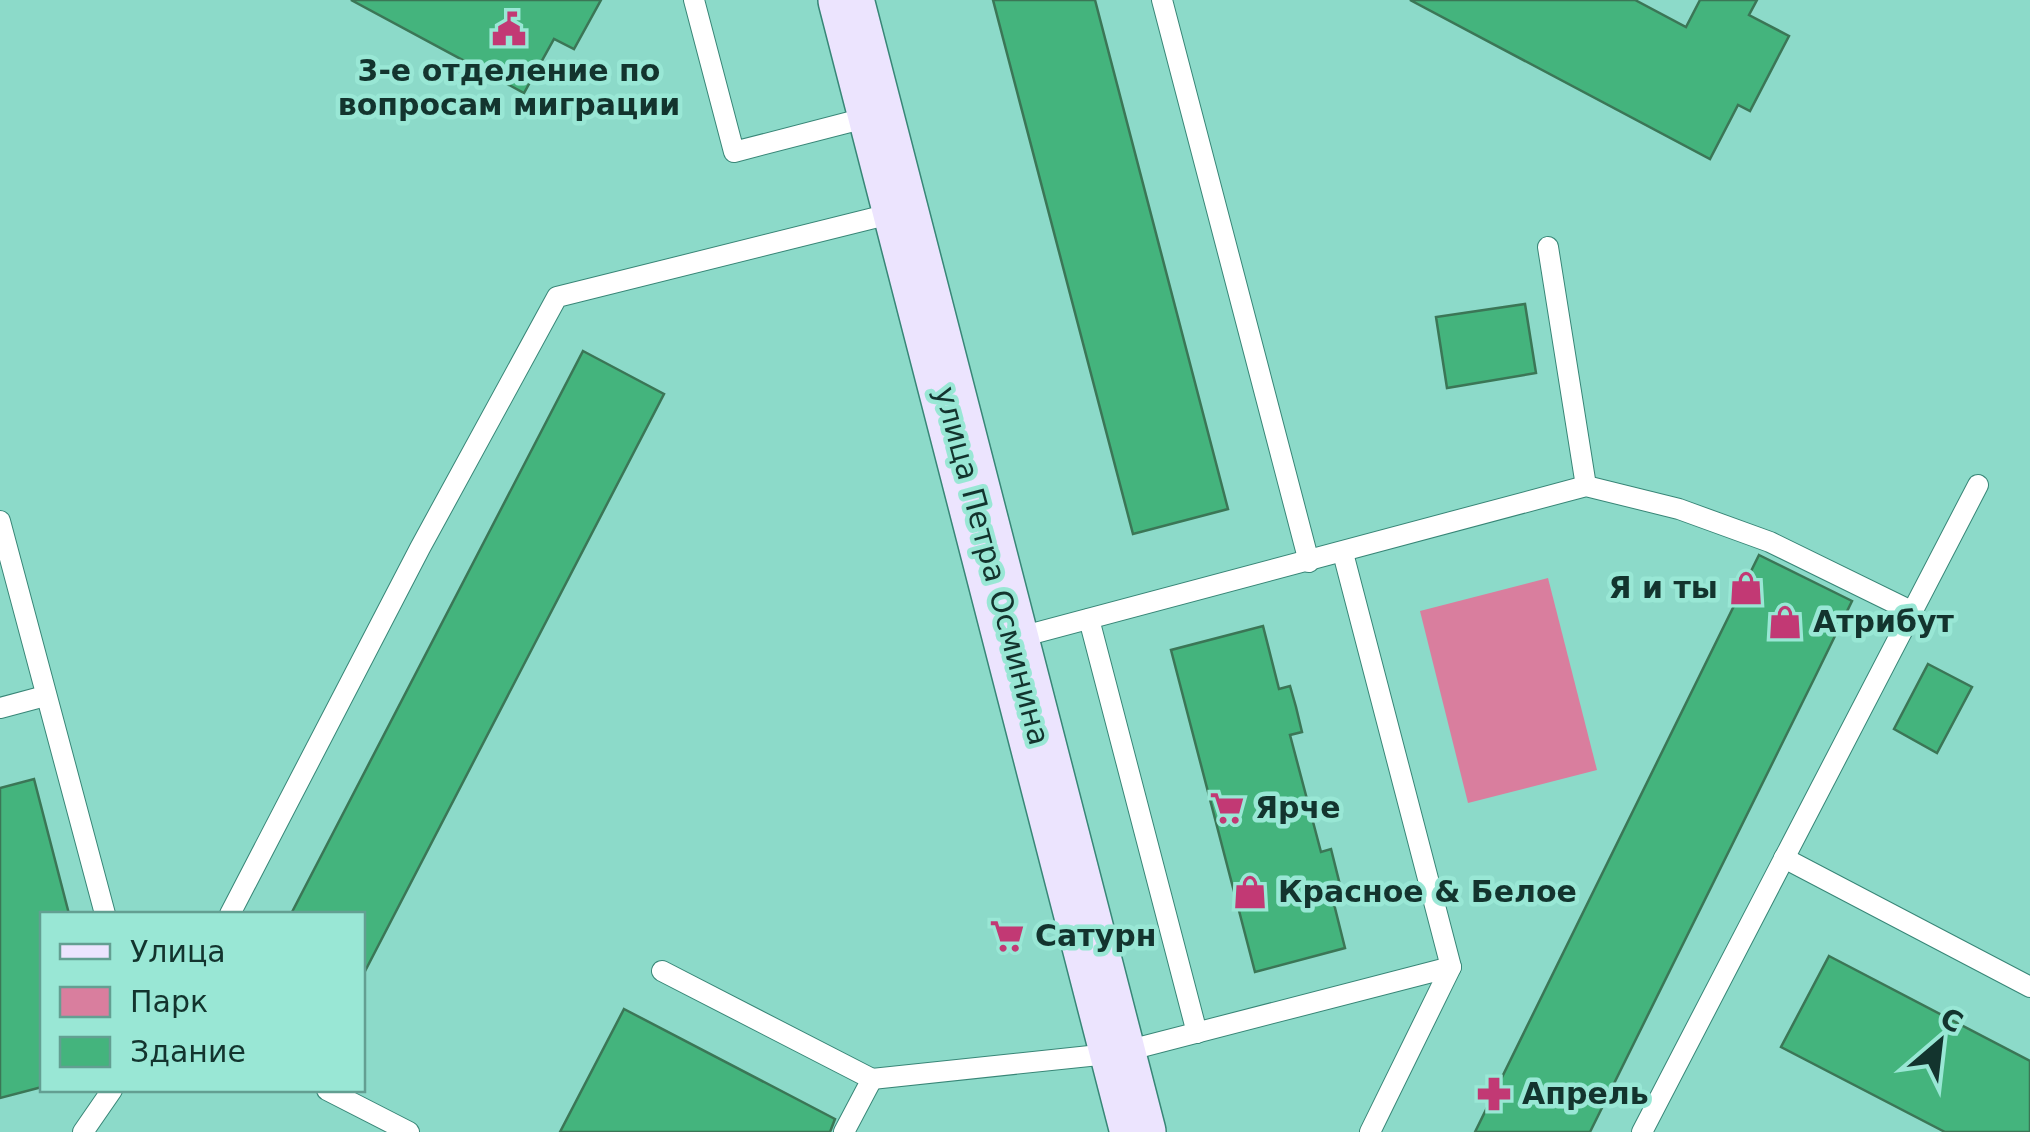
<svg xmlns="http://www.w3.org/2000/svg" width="2030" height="1132" font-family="'DejaVu Sans',sans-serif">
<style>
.green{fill:#d97e9e}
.building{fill:#44b47d;stroke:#3b7656;stroke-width:2.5}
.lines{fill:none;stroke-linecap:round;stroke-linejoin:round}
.service-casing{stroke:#388677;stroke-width:22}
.secondary-casing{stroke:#388677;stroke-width:58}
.service{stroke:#fff;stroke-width:20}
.secondary{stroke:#ece4fe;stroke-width:55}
.labels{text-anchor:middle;stroke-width:9;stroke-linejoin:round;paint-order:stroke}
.poi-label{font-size:30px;font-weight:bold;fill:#13342e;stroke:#99e7d5;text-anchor:start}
.street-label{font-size:30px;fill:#13342e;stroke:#99e7d5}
</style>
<rect width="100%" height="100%" fill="#8cdac9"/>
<path class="green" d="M1548 578 1597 770 1468 803 1420 611Z"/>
<g class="building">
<path d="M351 0H601L574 49 554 39 524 93Z"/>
<path d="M993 0H1095L1228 509 1133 534Z"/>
<path d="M1410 0H1635L1686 27 1700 0H1757L1749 15 1789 36 1750 111 1738 105 1710 159Z"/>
<path d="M1525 304 1536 373 1447 388 1436 317Z"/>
<path d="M583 351 664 394 362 977V914H291Z"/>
<path d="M1759 555 1852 601 1814 679 1590 1132H1475Z"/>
<path d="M1263 626 1279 689 1290 686 1296 707 1302 732 1290 735 1321 852 1331 849 1341 889 1331 892 1345 948 1255 972 1171 650Z"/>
<path d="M1928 664 1972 687 1937 753 1894 729Z"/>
<path d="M34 779 69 914H42V1087L0 1098V788Z"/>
<path d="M1829 956 2030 1061V1132H1945L1781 1047Z"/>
<path d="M624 1009 835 1119 830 1132H560Z"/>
</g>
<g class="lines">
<g class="service-casing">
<g id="service">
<path d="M694 0 734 152 873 116"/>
<path d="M1162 0 1309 562"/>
<path d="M1548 247 1586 486"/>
<path d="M0 521 105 914"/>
<path d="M1343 553 1451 967 1370 1132"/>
<path d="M1089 619 1197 1033"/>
<path d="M1013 639 1586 486 1679 509 1770 542 1913 612"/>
<path d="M0 708 45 696"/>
<path d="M1784 858 2030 987"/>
<path d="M230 914 420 548 557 297 898 212"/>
<path d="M662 971 872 1079 844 1132"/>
<path d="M872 1079 1118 1053 1451 967"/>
<path d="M327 1090 409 1132"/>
<path d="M83 1132 112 1090"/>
<path d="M1642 1132 1978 485"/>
</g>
</g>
<g class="secondary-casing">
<path id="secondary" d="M846 0 1138 1132"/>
</g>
<use href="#service" class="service"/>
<use href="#secondary" class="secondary"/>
</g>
<defs>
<g id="civic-bare" transform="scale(2.7)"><path d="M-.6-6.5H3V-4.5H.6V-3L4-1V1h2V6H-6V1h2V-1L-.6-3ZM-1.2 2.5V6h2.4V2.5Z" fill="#c23974" stroke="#99e7d5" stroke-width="2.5" paint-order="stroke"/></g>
<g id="shop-bare" transform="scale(2.7)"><path d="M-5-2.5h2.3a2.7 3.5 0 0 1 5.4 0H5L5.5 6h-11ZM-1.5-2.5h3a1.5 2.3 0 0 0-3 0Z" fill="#c23974" stroke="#99e7d5" stroke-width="2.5" paint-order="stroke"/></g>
<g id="supermarket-bare" transform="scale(2.7)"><path d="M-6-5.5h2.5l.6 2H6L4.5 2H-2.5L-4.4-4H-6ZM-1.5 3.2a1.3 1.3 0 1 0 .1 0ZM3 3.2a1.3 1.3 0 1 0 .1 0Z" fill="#c23974" stroke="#99e7d5" stroke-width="2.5" paint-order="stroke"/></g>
<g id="pharmacy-bare" transform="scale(2.7)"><path d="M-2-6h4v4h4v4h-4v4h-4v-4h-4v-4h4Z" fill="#c23974" stroke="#99e7d5" stroke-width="2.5" paint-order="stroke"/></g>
</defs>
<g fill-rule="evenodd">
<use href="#civic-bare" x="509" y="29"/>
<use href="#shop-bare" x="1746" y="588"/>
<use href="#shop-bare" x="1785" y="622"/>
<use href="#supermarket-bare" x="1227" y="808"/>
<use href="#shop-bare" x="1250" y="892"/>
<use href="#supermarket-bare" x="1007" y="936"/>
<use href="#pharmacy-bare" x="1494" y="1094"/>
</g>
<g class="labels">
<g class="poi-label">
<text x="509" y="81" text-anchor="middle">3-е отделение по<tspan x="509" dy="34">вопросам миграции</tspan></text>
<text x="1718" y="598" text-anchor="end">Я и ты</text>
<text x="1813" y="632">Атрибут</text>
<text x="1255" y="818">Ярче</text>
<text x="1278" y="902">Красное &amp; Белое</text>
<text x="1035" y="946">Сатурн</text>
<text x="1522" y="1104">Апрель</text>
</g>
<g class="street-label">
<text transform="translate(992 566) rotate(75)" y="10">улица Петра Осминина</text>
</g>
</g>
<rect x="40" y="912" width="325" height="180" fill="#99e7d5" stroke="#639f92" stroke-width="2.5"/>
<rect x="60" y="944" width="50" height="15" fill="#ece4fe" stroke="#639f92" stroke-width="2.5"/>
<text x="130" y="962" font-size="30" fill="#13342e">Улица</text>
<rect x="60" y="987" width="50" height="30" fill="#d97e9e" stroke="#639f92" stroke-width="2.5"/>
<text x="130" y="1012" font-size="30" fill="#13342e">Парк</text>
<rect x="60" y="1037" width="50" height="30" fill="#44b47d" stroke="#639f92" stroke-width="2.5"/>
<text x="130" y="1062" font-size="30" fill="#13342e">Здание</text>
<g transform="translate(1940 1042) rotate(28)" stroke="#99e7d5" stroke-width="8" paint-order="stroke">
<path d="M0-8L18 38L0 25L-18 38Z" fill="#13342e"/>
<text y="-15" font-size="28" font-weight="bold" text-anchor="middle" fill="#13342e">С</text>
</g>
</svg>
